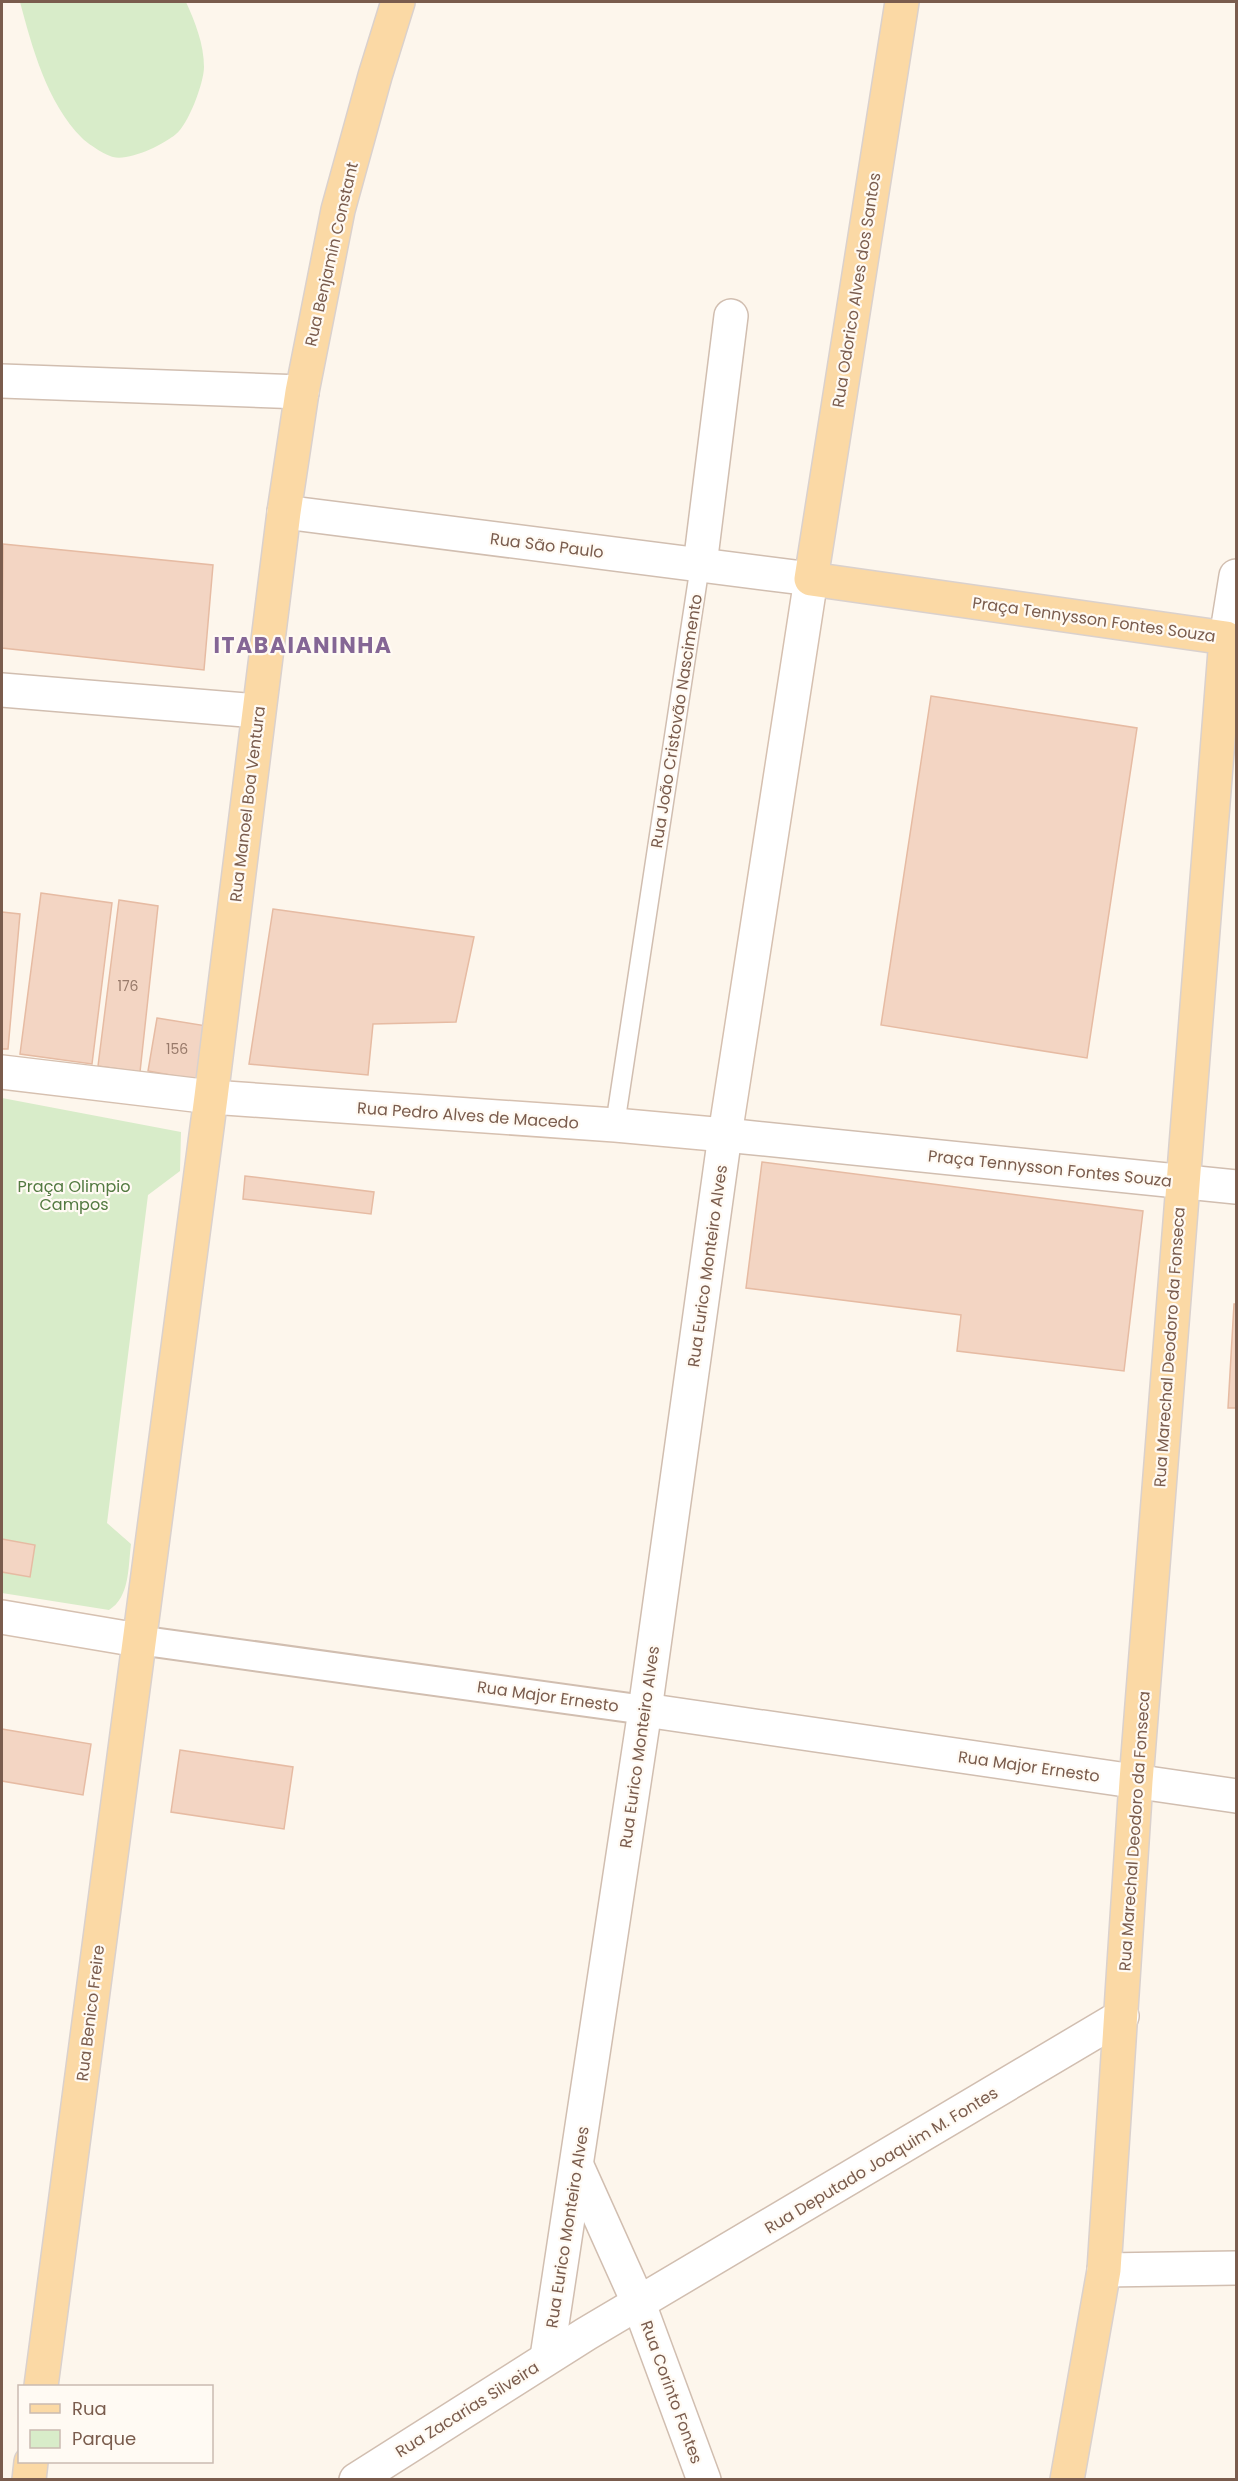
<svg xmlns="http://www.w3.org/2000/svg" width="1238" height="2481" font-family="Poppins,sans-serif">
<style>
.green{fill:#d8ecc9}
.building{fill:#f3d5c3;stroke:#e6bba3;stroke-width:1.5}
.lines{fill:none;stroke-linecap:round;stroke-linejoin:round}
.service-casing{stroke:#d1beb0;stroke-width:21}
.pedestrian-casing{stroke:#d1beb0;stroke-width:32}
.minor-casing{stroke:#d1beb0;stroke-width:36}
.tertiary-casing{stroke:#d1beb0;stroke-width:36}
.secondary-casing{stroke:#d6c0b0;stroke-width:36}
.primary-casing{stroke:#dad1cd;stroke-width:36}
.service{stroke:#fff;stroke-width:18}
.pedestrian{stroke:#fff;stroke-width:28}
.minor{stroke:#fff;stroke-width:33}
.tertiary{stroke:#fff;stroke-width:33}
.secondary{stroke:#fff;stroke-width:33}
.primary{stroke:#fbd9a5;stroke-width:33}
.labels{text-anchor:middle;stroke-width:4.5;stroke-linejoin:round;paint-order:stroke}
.number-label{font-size:14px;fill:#987a6a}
.street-label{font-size:16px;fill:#7a5c4d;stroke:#fffaf3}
.park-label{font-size:16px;fill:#537a41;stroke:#fffaf3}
.district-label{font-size:22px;font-weight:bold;letter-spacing:1.5px;fill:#846695;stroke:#fffaf3}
</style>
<rect width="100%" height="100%" fill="#fdf6ec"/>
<g class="green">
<path d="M20 2H186C195 22 204 44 204 67 204 83 188 125 176 134 163 145 130 161 113 157 105 155 88 144 82 138 47 103 32 47 20 2Z"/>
<path d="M2 1098 181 1132 180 1171 148 1195 107 1523 131 1544C128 1567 130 1597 109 1610L2 1593Z"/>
</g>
<g class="building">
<path d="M3 544 213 565 204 670 2 648Z"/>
<path d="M931 696 1137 728 1087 1058 881 1025Z"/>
<path d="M41 893 112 903 92 1064 20 1054Z"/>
<path d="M119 900 158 906 140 1072 98 1066Z"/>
<path d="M273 909 474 937 456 1022 373 1024 368 1075 249 1064Z"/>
<path d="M2 912 20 914 8 1049H2Z"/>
<path d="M157 1018 207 1026 198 1080 148 1071Z"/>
<path d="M762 1162 1143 1211 1124 1371 957 1351 961 1315 746 1288Z"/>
<path d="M245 1176 374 1192 371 1214 243 1199Z"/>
<path d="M1234 1304H1236V1408H1228Z"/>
<path d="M2 1539 35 1545 30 1577 2 1572Z"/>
<path d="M2 1729 91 1744 83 1795 2 1781Z"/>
<path d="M180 1750 293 1767 284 1829 171 1812Z"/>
</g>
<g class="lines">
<g class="service-casing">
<path id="service" d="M615 1125 700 565"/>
</g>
<g class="pedestrian-casing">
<path id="pedestrian" d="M138 1640 645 1710"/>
</g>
<g class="minor-casing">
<g id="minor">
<path d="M2 381 302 392"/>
<path d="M284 512 811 579"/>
<path d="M700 565 731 316"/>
<path d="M1226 638 1236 576"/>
<path d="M2 690 258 711"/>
<path d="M645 1710 1236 1796"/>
<path d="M577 2166 639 2304 704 2480"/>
<path d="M1104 2270 1236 2268"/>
<path d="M547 2357 645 1710 725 1135"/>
<path d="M356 2480 586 2334 1122 2016"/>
</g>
</g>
<g class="tertiary-casing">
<path id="tertiary" d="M725 1135 1236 1187"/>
</g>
<g class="secondary-casing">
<g id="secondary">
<path d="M2 1072 211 1097 615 1125 725 1135 811 579"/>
<path d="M2 1617 138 1640"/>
</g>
</g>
<g class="primary-casing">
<g id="primary">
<path d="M902 2 811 579 1226 638 1136 1781 1104 2270 1067 2480"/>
<path d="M41 2386 211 1097 284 512 302 392 338 210 375 76 398 2"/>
<path d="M29 2480 31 2462"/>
</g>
</g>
<use href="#service" class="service"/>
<use href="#pedestrian" class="pedestrian"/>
<use href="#minor" class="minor"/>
<use href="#tertiary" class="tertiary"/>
<use href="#secondary" class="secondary"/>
<use href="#primary" class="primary"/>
</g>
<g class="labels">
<g class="number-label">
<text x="128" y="991">176</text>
<text x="177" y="1054">156</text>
</g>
<g class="street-label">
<text transform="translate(331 254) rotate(-77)" y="6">Rua Benjamin Constant</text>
<text transform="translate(856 290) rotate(-81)" y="6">Rua Odorico Alves dos Santos</text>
<text transform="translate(547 545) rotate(7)" y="6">Rua São Paulo</text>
<text transform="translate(1094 619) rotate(8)" y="6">Praça Tennysson Fontes Souza</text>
<text transform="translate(676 721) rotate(-81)" y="6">Rua João Cristovão Nascimento</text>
<text transform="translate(247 804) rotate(-83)" y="6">Rua Manoel Boa Ventura</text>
<text transform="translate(468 1115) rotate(4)" y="6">Rua Pedro Alves de Macedo</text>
<text transform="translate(1050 1168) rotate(6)" y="6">Praça Tennysson Fontes Souza</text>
<text transform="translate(707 1266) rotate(-82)" y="6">Rua Eurico Monteiro Alves</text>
<text transform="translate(1169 1347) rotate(-86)" y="6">Rua Marechal Deodoro da Fonseca</text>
<text transform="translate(548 1696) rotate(8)" y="6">Rua Major Ernesto</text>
<text transform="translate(639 1747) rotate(-82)" y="6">Rua Eurico Monteiro Alves</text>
<text transform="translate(1029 1766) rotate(8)" y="6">Rua Major Ernesto</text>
<text transform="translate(1134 1831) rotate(-86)" y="6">Rua Marechal Deodoro da Fonseca</text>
<text transform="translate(90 2013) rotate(-83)" y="6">Rua Benico Freire</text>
<text transform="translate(881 2160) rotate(-31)" y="6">Rua Deputado Joaquim M. Fontes</text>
<text transform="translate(567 2227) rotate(-81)" y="6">Rua Eurico Monteiro Alves</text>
<text transform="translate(672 2392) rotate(70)" y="6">Rua Corinto Fontes</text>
<text transform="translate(467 2409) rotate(-32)" y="6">Rua Zacarias Silveira</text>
</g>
<g class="park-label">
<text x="74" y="1192">Praça Olimpio<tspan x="74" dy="18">Campos</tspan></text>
</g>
<g class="district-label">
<text x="303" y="653">ITABAIANINHA</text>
</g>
</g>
<rect width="1238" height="2481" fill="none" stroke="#7a5c4d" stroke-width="6"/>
<rect x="18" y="2385" width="195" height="78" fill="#fffaf3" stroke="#cabbb1" stroke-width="1.5"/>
<rect x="30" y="2404" width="30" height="9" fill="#fbd9a5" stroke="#cabbb1" stroke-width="1.5"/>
<text x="72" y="2415" font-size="18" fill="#7a5c4d">Rua</text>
<rect x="30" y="2430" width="30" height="18" fill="#d8ecc9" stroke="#cabbb1" stroke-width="1.5"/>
<text x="72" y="2445" font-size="18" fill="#7a5c4d">Parque</text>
</svg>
